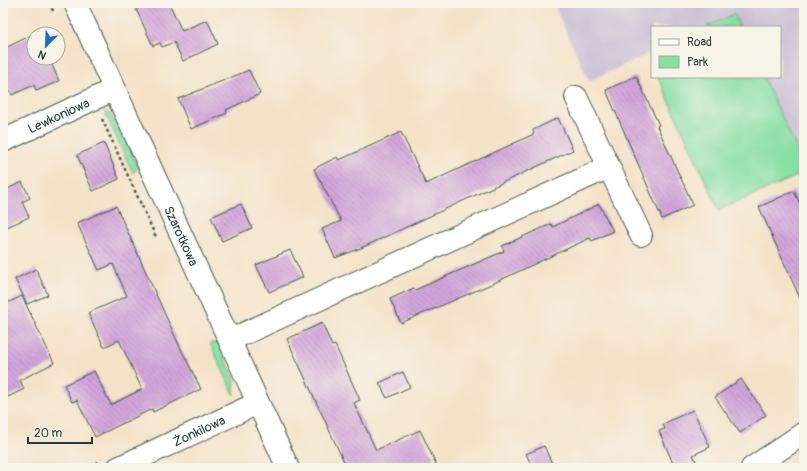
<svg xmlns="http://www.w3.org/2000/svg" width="807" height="471" font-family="Pangolin,sans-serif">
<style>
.industrial{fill:#cbbfd5}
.green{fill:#86dfa4;stroke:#528e6c}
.building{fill:url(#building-back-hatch)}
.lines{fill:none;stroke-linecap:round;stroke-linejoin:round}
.minor-casing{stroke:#3f564a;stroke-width:24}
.path{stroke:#3f564a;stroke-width:2.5;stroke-dasharray:3 3;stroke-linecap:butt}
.minor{stroke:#fff;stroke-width:22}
.labels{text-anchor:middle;stroke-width:3;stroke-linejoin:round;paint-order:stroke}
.street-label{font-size:13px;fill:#1f3d34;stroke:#f7f3e8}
</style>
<defs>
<pattern id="building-back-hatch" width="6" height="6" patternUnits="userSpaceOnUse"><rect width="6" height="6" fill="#d2a6db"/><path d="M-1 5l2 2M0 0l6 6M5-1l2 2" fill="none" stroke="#aa88b2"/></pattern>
</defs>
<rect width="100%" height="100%" fill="#f7f3e8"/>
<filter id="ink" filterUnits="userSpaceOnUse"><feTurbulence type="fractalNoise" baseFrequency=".025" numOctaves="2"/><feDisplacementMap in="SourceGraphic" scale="8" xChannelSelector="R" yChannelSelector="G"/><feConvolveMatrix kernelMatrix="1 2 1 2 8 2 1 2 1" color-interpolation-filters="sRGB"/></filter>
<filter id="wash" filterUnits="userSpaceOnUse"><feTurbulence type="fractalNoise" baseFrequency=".012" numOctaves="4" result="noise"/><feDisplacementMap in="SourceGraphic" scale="16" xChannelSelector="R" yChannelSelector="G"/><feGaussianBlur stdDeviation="0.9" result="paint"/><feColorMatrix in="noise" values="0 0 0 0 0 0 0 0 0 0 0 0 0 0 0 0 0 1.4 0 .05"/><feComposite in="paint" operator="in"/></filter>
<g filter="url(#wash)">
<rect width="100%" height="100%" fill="#f4e2c8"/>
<path class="industrial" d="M553 3H804V164L763 77H780V27H740L734 14 706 27H652V52L589 81Z"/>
<g class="green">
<path d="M734 14 740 27H706Z"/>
<path d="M658 77H763L804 164V173L719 210Z"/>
<path d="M104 111C120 116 131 153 138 168L133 173Z"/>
<path d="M210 343H218L235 379 234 395Z"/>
</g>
<g id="blocks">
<g class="building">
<path d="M150 3H169L182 31 207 20 218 44 183 61 174 42 162 47 160 43 153 46 136 9Z"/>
<path d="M34 34V58H49L59 81 36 91 34 85 12 95 3 75V49Z"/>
<path d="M249 70 260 94 226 110 227 113 191 129 178 99Z"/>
<path d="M636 76 659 125 657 126 693 205 662 219 606 90Z"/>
<path d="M558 118 573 150 361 248 335 258 322 229 341 221 314 169 337 157 339 160 401 132 426 184 534 134 533 130Z"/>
<path d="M104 143 119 179 93 191 77 155Z"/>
<path d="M22 182 30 198 22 202 29 217 3 229V191Z"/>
<path d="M794 191 804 213V307L759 207Z"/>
<path d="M241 204 252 228 222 241 211 217Z"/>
<path d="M599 204 613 231 592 241 590 238 496 282 401 323 390 299 414 288 415 290 504 251 502 246 551 224 553 227Z"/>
<path d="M116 206 178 343 201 389 153 412 152 409 95 437 77 400 72 402 64 385 94 371 111 405 142 389 119 340 104 347 88 313 127 296 113 264 99 270 77 223Z"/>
<path d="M290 250 303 277 269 292 256 265Z"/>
<path d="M36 269 48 295 27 304 15 279Z"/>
<path d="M22 296 54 363 20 380 24 389 8 397 3 388V305Z"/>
<path d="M322 323 332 346 335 345 360 400 354 403 376 450 420 430 438 468H337L345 464 287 339Z"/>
<path d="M403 372 410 387 387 398 379 383Z"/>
<path d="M741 379 766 415 740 433 715 397Z"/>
<path d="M693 410 710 447 693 455 697 463 686 468H675L659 431 665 429 663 424Z"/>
<path d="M544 446 554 468H533L526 454Z"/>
</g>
</g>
</g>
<g filter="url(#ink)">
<use href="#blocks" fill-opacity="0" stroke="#3f564a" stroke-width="1"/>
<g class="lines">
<g class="minor-casing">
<g id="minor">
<path id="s1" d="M75 3 288 468"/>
<path d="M576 97 641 235"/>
<path id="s2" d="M3 141 115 89"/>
<path d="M230 340 609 167"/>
<path id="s3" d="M118 468 258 403"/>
<path d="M752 468 804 433"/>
</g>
</g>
<g class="path">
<path d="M49 3 54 13"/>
<path d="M102 119 156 237"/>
<path d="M85 468 98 462"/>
</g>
<use href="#minor" class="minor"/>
</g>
</g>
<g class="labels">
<g class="street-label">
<text dy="5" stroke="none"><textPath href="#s2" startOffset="61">Lewkoniowa</textPath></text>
<text dy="5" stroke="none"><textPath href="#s1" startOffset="256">Szarotkowa</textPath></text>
<text dy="5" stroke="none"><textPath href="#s3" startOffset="89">Żonkilowa</textPath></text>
</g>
</g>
<rect width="807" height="471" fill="none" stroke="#f7f3e8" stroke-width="16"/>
<rect x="651" y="26" width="130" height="52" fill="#f7f3e8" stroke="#a1aaa0"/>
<rect x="659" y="39" width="20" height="6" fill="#ffffff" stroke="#a1aaa0"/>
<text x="687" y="46" font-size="12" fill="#1f3d34">Road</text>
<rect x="659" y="56" width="20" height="12" fill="#86dfa4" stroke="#a1aaa0"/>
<text x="687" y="66" font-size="12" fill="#1f3d34">Park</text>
<g transform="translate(46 46) rotate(204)"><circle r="19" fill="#f7f3e8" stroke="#a1aaa0"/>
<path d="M0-3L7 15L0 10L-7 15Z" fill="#1f6fb2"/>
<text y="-6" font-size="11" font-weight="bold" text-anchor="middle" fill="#1f3d34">N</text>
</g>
<path d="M28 437v6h64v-6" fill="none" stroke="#1f3d34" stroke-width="2"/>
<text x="34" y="437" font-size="12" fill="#1f3d34" stroke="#f7f3e8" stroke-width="3" paint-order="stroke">20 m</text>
</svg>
